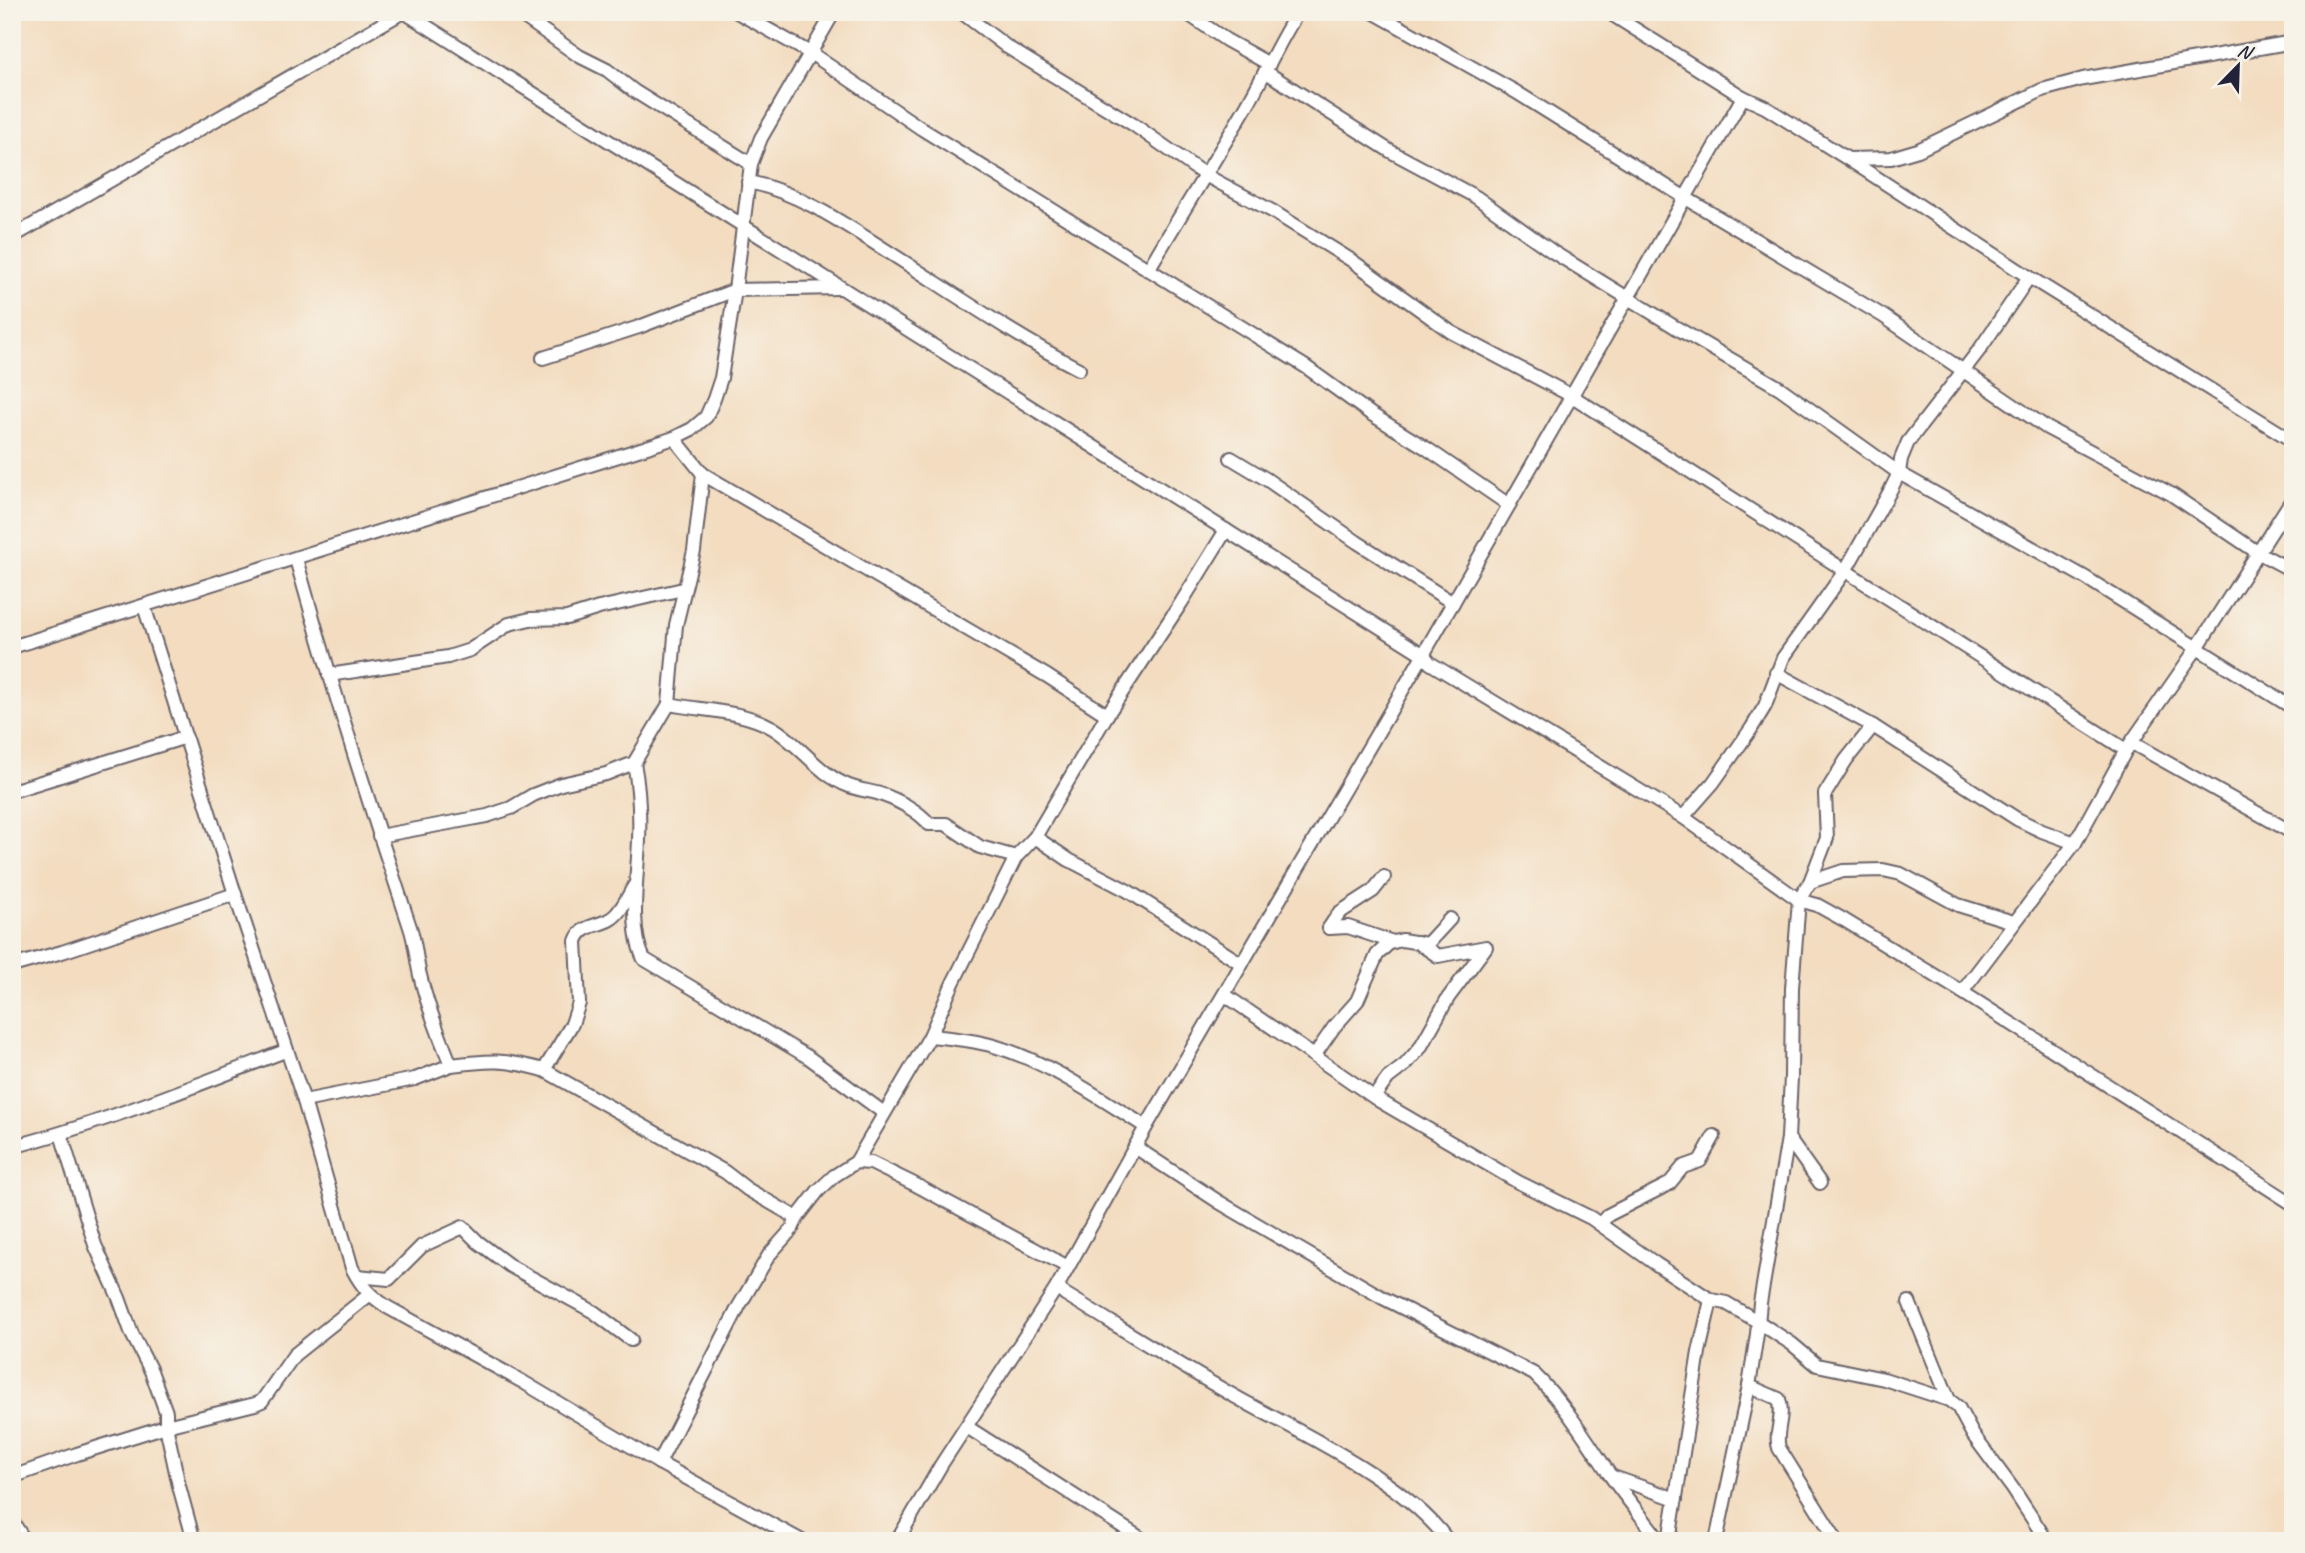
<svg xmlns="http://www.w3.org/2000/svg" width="2305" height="1553" font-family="Caveat,sans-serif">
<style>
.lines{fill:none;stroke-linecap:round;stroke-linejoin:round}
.minor-casing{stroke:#6b6369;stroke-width:16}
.minor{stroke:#fff;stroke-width:12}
</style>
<rect width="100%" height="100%" fill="#f7f3e8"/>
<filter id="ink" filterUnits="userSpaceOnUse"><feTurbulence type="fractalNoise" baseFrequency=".0143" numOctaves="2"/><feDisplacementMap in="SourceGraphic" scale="14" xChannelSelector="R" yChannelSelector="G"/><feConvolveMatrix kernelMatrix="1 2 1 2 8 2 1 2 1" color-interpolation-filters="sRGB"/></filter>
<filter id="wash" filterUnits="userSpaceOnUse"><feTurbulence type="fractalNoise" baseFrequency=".00686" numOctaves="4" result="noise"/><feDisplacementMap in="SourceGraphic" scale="28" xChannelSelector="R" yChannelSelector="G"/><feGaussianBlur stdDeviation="1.57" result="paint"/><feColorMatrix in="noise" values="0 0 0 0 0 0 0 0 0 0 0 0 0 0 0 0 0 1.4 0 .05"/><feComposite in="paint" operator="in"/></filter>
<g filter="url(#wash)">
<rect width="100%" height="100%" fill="#f3dcbf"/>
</g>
<g filter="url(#ink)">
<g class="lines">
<g class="minor-casing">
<g id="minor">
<path d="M404 12 1424 655 1430 663 1683 817 1799 900 1817 905 1844 920 1962 992 2293 1204"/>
<path d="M517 12 579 56 607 70 634 91 751 164"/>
<path d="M737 12 812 54 922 129 1306 367 1371 414 1426 448 1509 505"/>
<path d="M961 12 1007 47 1134 125 1205 175 1272 211 1351 260 1451 332 1572 396 2126 750"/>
<path d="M1185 12 1226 40 1269 64"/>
<path d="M1373 12 1516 92 1684 197 1883 316 2047 428 2171 494 2257 552 2293 571"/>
<path d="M1608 12 1743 97"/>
<path d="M1266 72 1390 151 1476 197 1553 252 1675 327 1780 388 1899 473 2086 578 2197 648 2293 498"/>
<path d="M1849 159 1891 158 1918 150 2042 90 2083 79 2293 42"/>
<path d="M748 182C797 191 846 225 887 251 950 291 1013 335 1079 369"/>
<path d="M12 237 403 12"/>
<path d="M1148 270C1180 215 1214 162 1246 107 1264 76 1278 43 1298 12"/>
<path d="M2029 277 2293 441"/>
<path d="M543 358 639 327 735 290 839 288"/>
<path d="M674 438 703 474 1047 676 1107 715 1181 603 1226 530"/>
<path d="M1231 458 1266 479 1357 542 1453 603"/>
<path d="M296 559C331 683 369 805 410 927 416 944 416 962 421 979 428 1009 440 1037 451 1065L415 1079 304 1101"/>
<path d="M144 606 235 894 304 1101 352 1268C362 1287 369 1295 387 1307L523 1382 659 1463 802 1541"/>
<path d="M12 647 644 448 674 438 692 429 706 417 714 399 721 378 735 290 751 164 761 138 834 12"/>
<path d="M1776 673 1873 726 2017 819 2042 831 2075 843 1962 992"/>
<path d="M329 675 448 657 470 650 509 624 530 619 567 618 599 608 683 589"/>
<path d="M669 704C703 711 742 710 773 728 801 745 818 774 849 786 859 790 870 791 880 794 896 799 919 811 929 824H946L980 847 1016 857"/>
<path d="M2132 743 2293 833"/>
<path d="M634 763C639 788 640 814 639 840 638 874 628 928 644 959L808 1057 884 1113"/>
<path d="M12 791 186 737"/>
<path d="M379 836 487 816 511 808 533 795 561 784 606 774 634 763 669 704 676 625 694 551 703 474"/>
<path d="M1035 837 1069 860 1128 891 1242 964"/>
<path d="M2075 843 2126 750 2197 648 2293 708"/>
<path d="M1810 882 1843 871 1883 870 1901 874 1958 905 2013 922"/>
<path d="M1329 928 1339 913 1373 891 1384 877"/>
<path d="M1329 928 1348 927 1393 942"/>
<path d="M12 966 62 952 235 894"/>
<path d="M1225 995 1378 1100 1518 1182 1591 1218 1656 1264 1711 1300 1699 1352 1669 1541"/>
<path d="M930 1036C952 1038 973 1040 994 1046 1049 1062 1098 1097 1146 1127"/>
<path d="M1314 1056 1334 1027 1357 1001 1377 955 1389 943 1402 940 1427 944 1450 919"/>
<path d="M451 1065C489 1060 505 1059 544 1070L725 1172 747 1189 797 1218"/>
<path d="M544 1070 572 1024 579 1003 576 941C582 923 600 927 612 918 622 911 628 896 634 886"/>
<path d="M1374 1097 1388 1078 1405 1065 1420 1048 1448 998 1486 947 1438 956 1417 942"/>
<path d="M61 1134 95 1245 119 1298 132 1334 151 1371 166 1412V1426L255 1404 262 1401 294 1355 369 1295"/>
<path d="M1788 1138 1820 1183"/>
<path d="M12 1147C106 1122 195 1086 285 1051"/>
<path d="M1135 1147 1219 1202 1383 1298 1534 1374C1565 1404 1586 1439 1610 1475 1626 1498 1644 1519 1660 1541"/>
<path d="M856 1162 871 1163 914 1184 1068 1267"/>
<path d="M1600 1224 1608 1215 1669 1184 1683 1167 1700 1161 1714 1136"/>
<path d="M357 1276 389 1279 422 1246 463 1227 478 1242 510 1266 594 1312 631 1340"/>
<path d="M1057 1287 1065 1294C1121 1328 1176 1363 1234 1396 1300 1433 1403 1479 1448 1541"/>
<path d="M1711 1300 1726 1303 1757 1321 1792 1344 1817 1365 1884 1379 1949 1400 1958 1407 1973 1435 2013 1489 2047 1541"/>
<path d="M1909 1302 1949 1400"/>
<path d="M1749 1386 1779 1399C1785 1418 1774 1432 1779 1448L1837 1541"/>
<path d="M967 1427 1145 1541"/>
<path d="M659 1463 739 1306 769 1255 792 1229 797 1218 818 1191 834 1176 856 1162 930 1036 953 983 1016 857 1035 837 1107 715"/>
<path d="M12 1477 77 1454 166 1426 179 1486 194 1541"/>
<path d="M1613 1477 1676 1499"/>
<path d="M12 1521 25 1541"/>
<path d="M897 1541 941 1465 1057 1287 1146 1127 1419 662 1743 97 1765 107 1848 159 2029 277 1980 349 1908 442 1901 459 1899 473 1889 493 1845 571 1783 658 1765 706 1751 729 1713 783 1683 817"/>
<path d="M1716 1541 1749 1386 1757 1334 1760 1303 1788 1138 1791 1077 1792 988 1799 900 1810 882 1827 838 1825 794 1846 760 1873 726"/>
</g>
</g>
<use href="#minor" class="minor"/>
</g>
</g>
<rect width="2305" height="1553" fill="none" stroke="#f7f3e8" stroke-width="42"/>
<g transform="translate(2238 66) rotate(23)" stroke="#f7f3e8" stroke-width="5" paint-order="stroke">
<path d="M0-5L12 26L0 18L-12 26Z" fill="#22223b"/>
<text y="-10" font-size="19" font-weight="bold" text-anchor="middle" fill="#22223b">N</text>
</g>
</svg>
